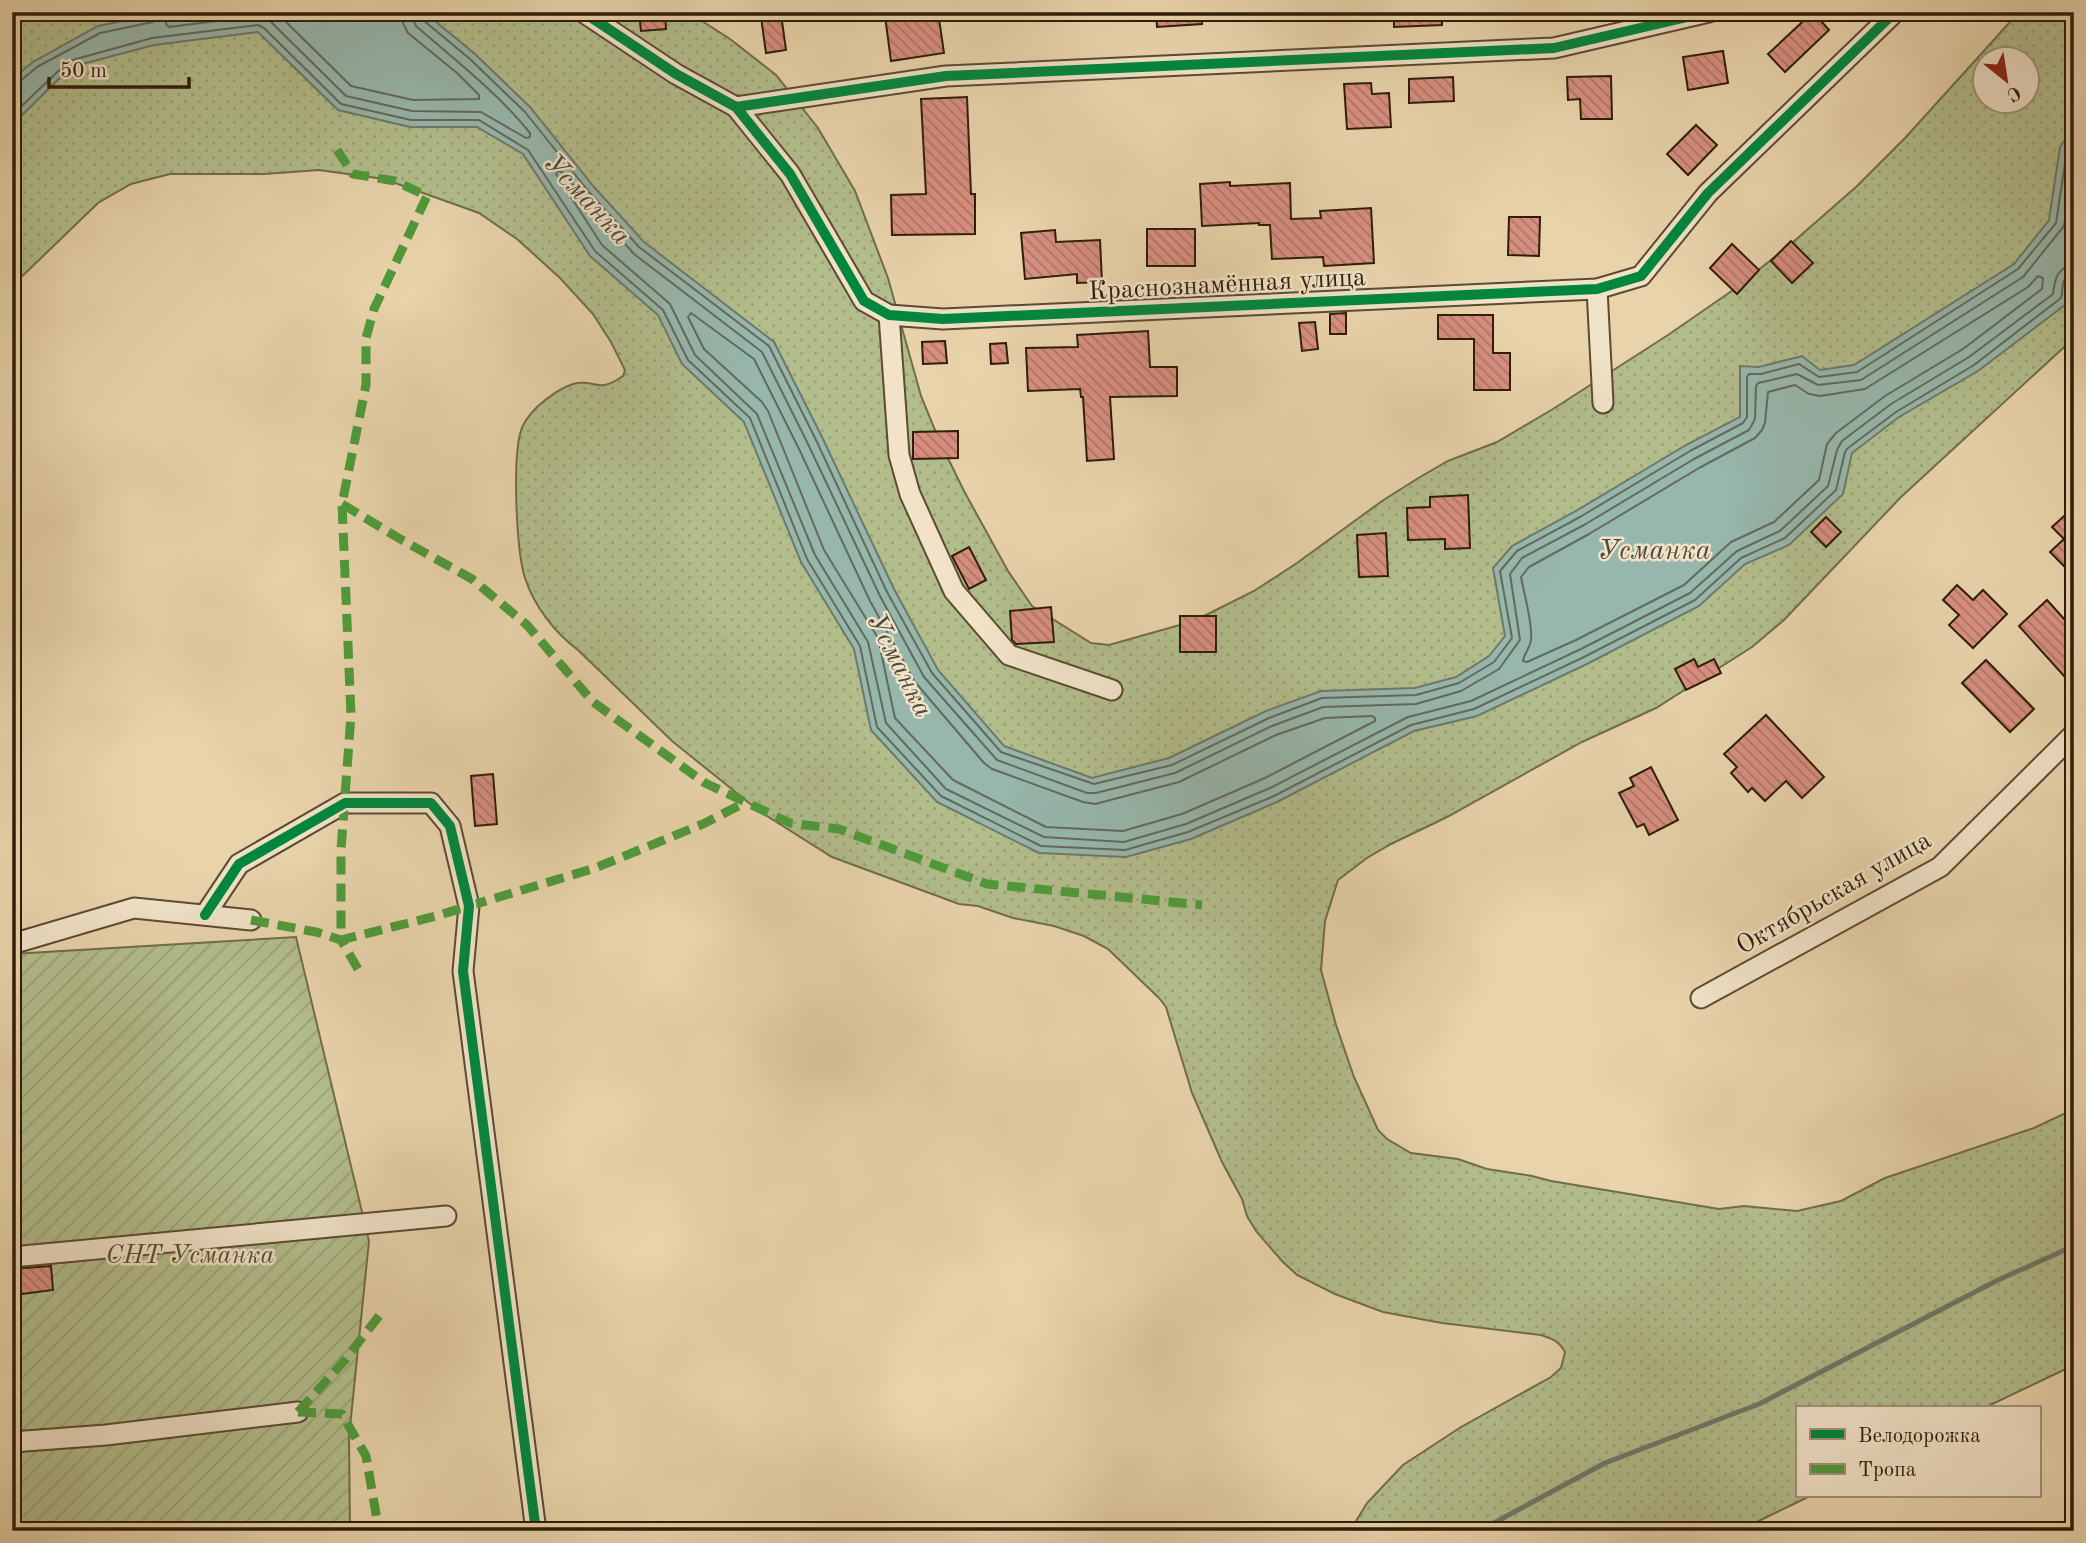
<svg xmlns="http://www.w3.org/2000/svg" width="2086" height="1543" font-family="'Old Standard TT',serif">
<style>
.park{fill:url(#park-dots);stroke:#706d4a;stroke-width:2;fill-rule:evenodd}
.garden{fill:url(#garden-furrows);stroke:#706d4a;stroke-width:2}
.water{fill:#97b7ad;stroke:#6d796b;stroke-width:2}
.lines{fill:none;stroke-linecap:round;stroke-linejoin:round}
.shore{stroke:#626a5b;stroke-width:2}
.stream{stroke:#6d796b;stroke-width:5}
.building{fill:url(#building-back-hatch);stroke:#2d1d09;stroke-width:2}
.street-casing{stroke:#5c4a32;stroke-width:23}
.street{stroke:#f1e2c8;stroke-width:19}
.quiet{stroke:#4f9a3b;stroke-width:9;stroke-dasharray:18 9;stroke-linecap:butt}
.cycleway-casing{stroke:#f1e2c8;stroke-width:15}
.cycleway{stroke:#00873e;stroke-width:10}
.labels{text-anchor:middle;stroke-width:5;stroke-linejoin:round;paint-order:stroke}
.street-label{font-size:26px;fill:#2d1d09;stroke:#f1e2c8}
.park-label{font-size:26px;font-style:italic;fill:#554d30;stroke:#f1e2c8}
.water-label{font-size:28px;font-style:italic;fill:#4d4b3a;stroke:#f1e2c8}
</style>
<defs>
<pattern id="park-dots" width="8" height="8" patternUnits="userSpaceOnUse" patternTransform="scale(1.75)"><rect width="8" height="8" fill="#b3bd8c"/><path d="M2 2h.1M6 6h.1" fill="none" stroke="#9aa277" stroke-width="1.8" stroke-linecap="round"/></pattern>
<pattern id="garden-furrows" width="10" height="10" patternUnits="userSpaceOnUse" patternTransform="scale(1.75)"><rect width="10" height="10" fill="#b3bd8c"/><path d="M-1 1l2-2M0 10L10 0M9 11l2-2" fill="none" stroke="#9aa277"/></pattern>
<pattern id="building-back-hatch" width="6" height="6" patternUnits="userSpaceOnUse" patternTransform="scale(1.75)"><rect width="6" height="6" fill="#d88f80"/><path d="M-1 5l2 2M0 0l6 6M5-1l2 2" fill="none" stroke="#b07467"/></pattern>
</defs>
<rect width="100%" height="100%" fill="#e9d3ab"/>
<filter id="stains"><feTurbulence type="fractalNoise" baseFrequency=".00286" numOctaves="4"/><feColorMatrix values="0 0 0 0 .2 0 0 0 0 .09 0 0 0 0 .02 0 0 0 .5 -.17"/></filter>
<radialGradient id="worn" r=".72"><stop offset=".6" stop-color="#630" stop-opacity="0"/><stop offset="1" stop-color="#630" stop-opacity=".3"/></radialGradient>
<path class="park" d="M12 12H688L730 39 776 75 818 128 855 191 888 278 921 396 939 440 964 491 1008 571 1032 606 1091 643 1109 645 1194 621 1254 591 1297 563 1382 501 1420 477 1448 461 1497 442 1553 409 1668 335 1736 288 1792 243 1856 187 1906 137 2019 12H2074V338L1901 497 1784 620 1752 647 1656 708 1582 742 1447 817 1391 844 1367 858 1338 880 1325 921 1321 970 1336 1025 1354 1077 1378 1130 1387 1139 1411 1153 1458 1159 1487 1169 1532 1176 1551 1181 1719 1209 1744 1206 1797 1211 1841 1201 1885 1178 2034 1128 2074 1109V1365L1984 1408H1797V1496H1810L1738 1531H1350L1367 1503 1403 1465 1461 1427 1551 1377 1561 1368 1565 1352C1559 1341 1553 1339 1541 1335L1442 1323 1383 1312 1335 1294 1297 1275 1282 1261 1256 1231 1247 1216 1242 1199 1222 1162 1192 1093 1166 1007 1159 998 1108 949 1084 936 1054 926 1013 918 978 906 959 904 832 857 759 811 672 741 578 650C555 633 534 606 525 578 516 549 513 464 520 434 522 424 530 414 537 407 547 398 560 388 573 384 596 378 596 395 623 376L625 370 611 342 593 314 560 278 517 239 479 213 384 179 319 170 264 174H170L131 184 98 203 12 286ZM1984 60H2026V102H1984Z"/>
<path class="garden" d="M296 937 369 1241 349 1437 350 1531H12V954Z"/>
<path class="water" d="M168 12H424L475 54 530 107 594 187 644 242 774 342 822 437 894 589 938 670 1004 746 1092 778 1169 758 1266 711 1321 691 1415 688 1456 677 1489 656 1505 636 1493 568 1512 546 1576 511 1686 445 1740 417V366L1759 367 1802 356 1820 370 1854 365 2014 264 2049 220 2060 147 2074 126V279L2069 284 2070 301 1978 371 1899 417 1852 453 1843 494 1789 545 1745 564 1699 606 1587 664 1477 716 1414 731 1277 802 1191 839 1126 857 1039 853 937 802 871 730 854 649 801 562 744 422 682 364 658 315 590 256 523 154 477 127H410L338 110 258 32 154 45 71 67 12 125V79L33 62 98 26Z"/>
<g class="lines">
<g class="shore">
<path d="M168 12 166 24 169 27 256 16 264 17 270 21 346 96 412 111 481 112 526 138 530 137V133C497 92 455 60 416 26L413 20 412 12"/>
<path d="M276 12 351 86 413 100 479 99V95L457 73 408 33 403 23 401 12"/>
<path d="M421 12 423 20 470 59 525 112 589 192 639 247 769 346 816 440 887 592 932 673 1001 752 1094 784 1172 765 1269 718 1322 698 1416 695 1459 683 1494 662 1512 638 1500 571 1517 551 1580 517 1690 451 1743 423 1747 417V377L1749 374H1761L1799 364 1819 377 1857 372 2018 269 2056 223 2067 150 2074 139"/>
<path d="M12 83 19 82 37 67 100 33 153 22 158 18 159 12"/>
<path d="M12 115 69 61 152 38 258 25 264 28 341 104 411 120H479L528 150 595 251 663 310 688 360 750 418 807 559 860 646 877 727 941 796 1041 846 1125 850 1188 832 1274 796 1411 725 1474 709 1584 657 1695 600 1741 558 1785 538 1836 490 1845 452 1848 448 1896 412 1974 365 2061 298C2064 289 2059 276 2074 275"/>
<path d="M2074 163 2064 226 2023 277 1861 380 1818 385 1797 374 1758 383 1756 386 1755 419 1749 430 1694 459 1584 525 1522 558 1510 574 1520 640 1499 669 1461 691 1416 704 1323 707 1272 726 1175 773 1096 793H1087L997 760 924 677 880 596 808 444 762 352 634 254 562 172 558 171 556 174 602 245 670 304 695 355 757 414 815 555 868 642 886 723 946 789 1044 837 1124 842 1186 824 1270 788 1408 717 1471 701 1581 649 1690 593 1737 551 1780 531 1828 486 1837 450 1842 441 1891 404 1969 357 2053 294C2055 280 2056 267 2074 266"/>
<path d="M2038 276 2043 278 2042 289 1963 349 1885 396 1836 433 1827 444 1819 480 1774 522 1731 542 1684 585 1576 640 1527 662 1523 661C1524 654 1530 648 1531 640 1533 625 1524 593 1521 577L1529 567 1589 534 1699 468 1755 438 1762 430 1765 423 1768 392 1795 385 1809 394 1820 396 1865 389 2028 287Z"/>
<path d="M691 313 754 359 799 449 870 601 915 682 984 763 992 769 1083 802 1095 804 1179 782 1276 735 1325 718 1372 716 1375 718V721L1265 778 1182 814 1123 831 1046 827 953 780 895 718 878 638 824 550 768 411 762 402 704 349 688 317Z"/>
</g>
<path class="stream" d="M1479 1531 1605 1463 1759 1404 1998 1280 2074 1246"/>
</g>
<g class="building">
<path d="M639 12H665L666 29 641 31Z"/>
<path d="M912 12H938L944 53 891 61 885 16Z"/>
<path d="M1156 12H1202V24L1157 27Z"/>
<path d="M1394 12H1442V25L1394 27Z"/>
<path d="M1813 12 1829 30 1785 72 1768 54Z"/>
<path d="M781 14 786 50 766 53 761 17Z"/>
<path d="M1723 51 1728 83 1688 90 1683 57Z"/>
<path d="M1611 76 1612 119H1581L1580 99 1568 100 1567 77Z"/>
<path d="M1453 77 1454 101 1409 103V79Z"/>
<path d="M1371 83 1372 94 1389 93 1391 127 1347 129 1344 84Z"/>
<path d="M967 97 971 194H975V234L892 235 891 195 926 194 921 99Z"/>
<path d="M1696 125 1717 145 1688 175 1667 154Z"/>
<path d="M1230 182V186L1290 183 1291 219 1321 218 1320 211 1371 208 1374 263 1324 266 1323 257 1272 259 1270 225H1259V223L1202 226 1200 184Z"/>
<path d="M1509 217H1540L1539 256 1508 255Z"/>
<rect x="1147" y="229" width="48" height="37"/>
<path d="M1055 230 1056 242 1100 240 1102 282 1077 283V274L1025 279 1021 233Z"/>
<path d="M1791 241 1813 263 1792 283 1771 261Z"/>
<path d="M1732 244 1759 270 1737 294 1710 268Z"/>
<path d="M1346 313V334H1330V314Z"/>
<path d="M1438 315H1493V353H1510V390H1474V339H1438Z"/>
<path d="M1315 322 1318 349 1302 351 1299 323Z"/>
<path d="M1148 331 1150 367H1177V396L1110 397 1114 459 1087 461 1083 397H1081L1080 389 1028 391 1026 348 1078 347 1077 335Z"/>
<path d="M945 341 947 363 923 364 922 342Z"/>
<path d="M1006 343 1008 363 991 364 990 344Z"/>
<path d="M958 431V458L913 459V432Z"/>
<path d="M1468 495 1470 548 1445 549V539L1408 540 1407 508 1430 507V497Z"/>
<path d="M2074 507V576L2050 552 2064 539 2052 527Z"/>
<path d="M1826 517 1841 532 1826 547 1811 532Z"/>
<path d="M1386 533 1388 576 1359 577 1357 535Z"/>
<path d="M969 547 986 580 969 589 952 556Z"/>
<path d="M1957 585 1973 600 1983 590 2007 614 1973 648 1949 625 1959 615 1943 600Z"/>
<path d="M2047 600 2074 630V669L2065 677 2019 626Z"/>
<path d="M1051 607 1054 642 1016 644 1012 640 1010 611Z"/>
<rect x="1180" y="616" width="36" height="36"/>
<path d="M1694 659 1698 667 1714 659 1721 673 1686 690 1675 669Z"/>
<path d="M1986 660 2034 709 2010 732 1962 683Z"/>
<path d="M1766 715 1824 777 1802 798 1786 781 1765 801 1752 788 1748 792 1731 773 1737 767 1724 754Z"/>
<path d="M1651 767 1678 820 1649 835 1644 824 1637 827 1619 793 1634 786 1630 778Z"/>
<path d="M493 774 497 824 475 826 471 776Z"/>
<path d="M51 1266 53 1290 14 1295 12 1269Z"/>
</g>
<g class="lines">
<g class="street-casing">
<g id="street">
<path d="M583 12 676 74 736 107 790 174 864 301 889 315 943 319 1597 289 1641 276 1708 193 1895 12"/>
<path d="M736 107 946 76 1554 48 1709 12"/>
<path d="M1597 289 1603 403"/>
<path d="M889 315 899 455 910 494 954 591 1009 655 1112 690"/>
<path d="M205 915 239 864 345 803H431L450 826 469 906 463 971 536 1531"/>
<path d="M12 944 134 908 251 920"/>
<path d="M1701 998 1940 867 2074 734"/>
<path d="M12 1257 446 1216"/>
<path d="M12 1442 106 1435 298 1412"/>
</g>
</g>
<use href="#street" class="street"/>
<g class="quiet">
<path d="M337 150 353 174 395 181 427 196 374 309 366 338V385L342 504 351 715 341 850V940L436 916 595 868 703 824 746 802"/>
<path d="M342 504 402 540 472 579 527 625 593 702 705 783 790 823 839 829 987 884 1202 905"/>
<path d="M251 920 316 932 341 940 358 969"/>
<path d="M298 1412 342 1414 366 1456 379 1531"/>
<path d="M298 1412 345 1360 382 1312"/>
</g>
<g class="cycleway-casing">
<g id="cycleway">
<path d="M583 12 676 74 736 107 790 174 864 301 889 315 943 319 1597 289 1641 276 1708 193 1895 12"/>
<path d="M736 107 946 76 1554 48 1709 12"/>
<path d="M205 915 239 864 345 803H431L450 826 469 906 463 971 536 1531"/>
</g>
</g>
<use href="#cycleway" class="cycleway"/>
</g>
<g class="labels">
<g class="street-label">
<text transform="translate(1227 283) rotate(-3)" y="9">Краснознамённая улица</text>
<text transform="translate(1833 892) rotate(-30)" y="9">Октябрьская улица</text>
</g>
<g class="park-label">
<text x="190" y="1263">СНТ Усманка</text>
</g>
<g class="water-label">
<text transform="translate(588 198) rotate(47)" y="10">Усманка</text>
<text x="1654" y="559">Усманка</text>
<text transform="translate(901 664) rotate(63)" y="10">Усманка</text>
</g>
</g>
<rect width="2086" height="1543" fill="none" stroke="#e9d3ab" stroke-width="42"/>
<rect x="14" y="14" width="2058" height="1515" fill="none" stroke="#2d1d09" stroke-width="3.5"/>
<rect x="21" y="21" width="2044" height="1501" fill="none" stroke="#2d1d09" stroke-width="2"/>
<rect x="1796" y="1406" width="245" height="91" fill="#f1e2c8" stroke="#a3937c" stroke-width="2"/>
<rect x="1810" y="1429" width="35" height="10" fill="#00873e" stroke="#a3937c" stroke-width="2"/>
<text x="1858" y="1442" font-size="21" fill="#2d1d09">Велодорожка</text>
<rect x="1810" y="1464" width="35" height="10" fill="#4f9a3b" stroke="#a3937c" stroke-width="2"/>
<text x="1858" y="1476" font-size="21" fill="#2d1d09">Тропа</text>
<g transform="translate(2006 80) rotate(150)"><circle r="33" fill="#f1e2c8" stroke="#a3937c" stroke-width="2"/>
<path d="M0-5L12 26L0 18L-12 26Z" fill="#8f2418"/>
<text y="-10" font-size="19" font-weight="bold" text-anchor="middle" fill="#2d1d09">С</text>
</g>
<path d="M49 77v10h140v-10" fill="none" stroke="#2d1d09" stroke-width="3.5"/>
<text x="60" y="77" font-size="21" fill="#2d1d09" stroke="#f1e2c8" stroke-width="5" paint-order="stroke">50 m</text>
<rect width="100%" height="100%" filter="url(#stains)"/>
<rect width="100%" height="100%" fill="url(#worn)"/>
</svg>
